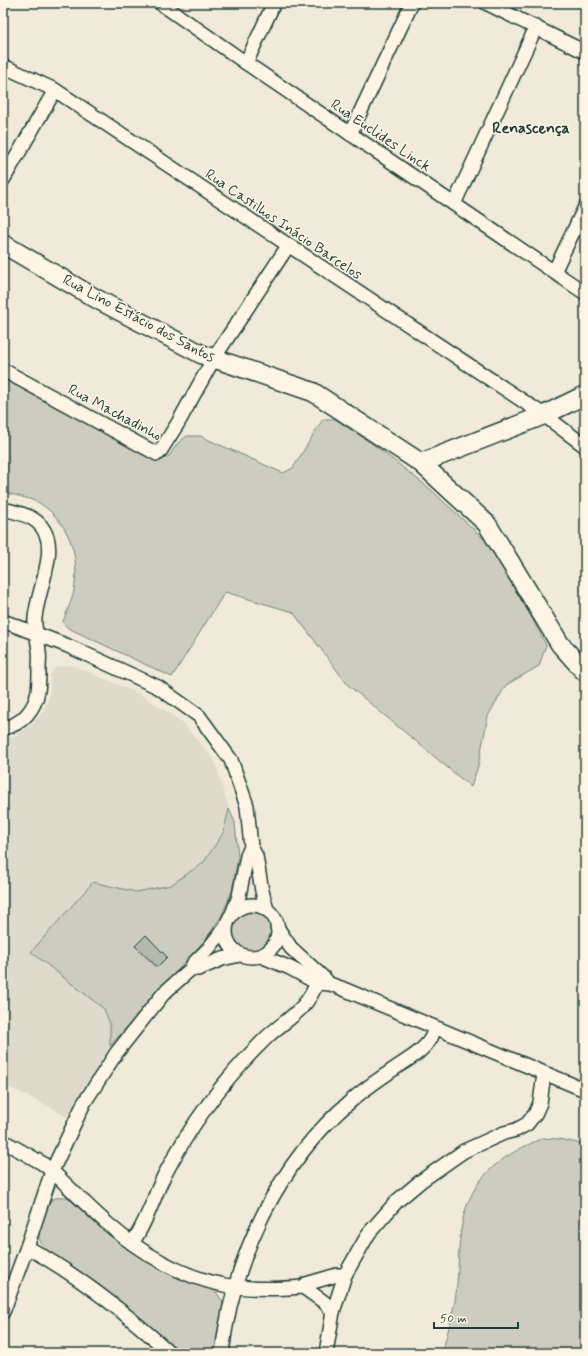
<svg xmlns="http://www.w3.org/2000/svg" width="588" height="1356" font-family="Mynerve,sans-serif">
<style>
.built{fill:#dedbcc}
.green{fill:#cccdbf;stroke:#76857a}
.building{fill:#b5b9ad;stroke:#1f3d34}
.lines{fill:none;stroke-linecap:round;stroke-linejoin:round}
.street-casing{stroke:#1f3d34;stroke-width:16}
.secondary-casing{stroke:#1f3d34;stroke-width:21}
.street{stroke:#fcf5e5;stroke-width:13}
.secondary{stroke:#fcf5e5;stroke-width:18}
.labels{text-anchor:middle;stroke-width:3;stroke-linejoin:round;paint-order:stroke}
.street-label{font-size:15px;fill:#1f3d34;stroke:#fcf5e5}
.neighbourhood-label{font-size:16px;font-weight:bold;fill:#1f3d34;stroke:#fcf5e5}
</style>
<rect width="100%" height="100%" fill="#efeada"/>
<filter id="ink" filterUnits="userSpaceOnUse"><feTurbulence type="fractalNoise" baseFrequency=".025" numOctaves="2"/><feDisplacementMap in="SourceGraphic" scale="8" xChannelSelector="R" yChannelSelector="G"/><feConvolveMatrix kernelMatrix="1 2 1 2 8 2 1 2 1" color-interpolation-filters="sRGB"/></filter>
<g filter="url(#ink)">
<path class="built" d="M72 665 140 694 181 721 214 760 229 809 223 833 204 862 171 885 135 892 93 883V1000L104 1009 110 1024V1046L67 1117 52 1108 3 1084V738L14 736 30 726 43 712 50 694V675L56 667Z"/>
<g class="green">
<path d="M3 376 157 460 168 457 178 443 187 436H200L283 473 293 468 323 419H335L374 445 429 488 485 540 525 605 546 645 539 666 506 685 488 716 478 766 471 787 348 685 293 612 225 592 172 677 68 628 63 622C67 610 74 597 75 584 79 553 68 522 41 504 34 499 13 495 3 492Z"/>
<path d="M229 809 235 822 238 857 232 891 221 917 205 940 110 1046V1024L104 1009 31 952 93 882 136 892 171 885 204 862 223 833Z"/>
<circle cx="252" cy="931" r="19"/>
<path d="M543 1138 560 1139 582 1144 585 1146V1307L583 1316 585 1323V1353H442C448 1331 455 1308 457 1285 459 1262 458 1238 464 1215 475 1173 505 1154 543 1138Z"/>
<path d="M60 1197H67L74 1199 102 1228 128 1249 215 1291 222 1300 223 1305 215 1353H180L121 1304 44 1248 39 1239V1229L47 1203 53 1199Z"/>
</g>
<path class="building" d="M146 935 167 957 157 967 135 946Z"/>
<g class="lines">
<g class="street-casing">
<g id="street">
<path d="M160 3 246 63 585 293"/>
<path d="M486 3 585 52"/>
<path d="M246 63 274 3"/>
<path d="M3 66 55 90 544 415 585 446"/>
<path d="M350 134 412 3"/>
<path d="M3 180 55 90"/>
<path d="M454 204 536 27"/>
<path d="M554 272 585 207"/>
<path d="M3 370 157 454 159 453 178 423 214 358 288 246"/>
<path d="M3 509C22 514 40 516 47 537 54 558 37 594 35 618 34 629 38 640 39 651 40 657 39 663 39 669 39 676 39 684 38 691 35 709 22 725 3 728"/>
<path d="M3 621 68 646 158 687 199 716 231 760 247 806 251 847 256 856 262 891 267 910"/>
<circle cx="252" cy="931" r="26"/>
<path d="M232 914 239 896 247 856 251 847"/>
<path d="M277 927 291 948 326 980"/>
<path d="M261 956 290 968 317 983 330 984 341 988 585 1090"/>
<path d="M192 968 198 969 222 959 240 955"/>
<path d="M3 1141 42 1163 52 1171C71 1189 89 1208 109 1225 141 1253 182 1277 224 1285 249 1290 277 1289 303 1287L306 1284 337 1275H345"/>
<path d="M132 1243C146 1224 153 1199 163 1178 189 1127 224 1079 265 1039 277 1027 291 1019 302 1007 310 999 316 986 320 976"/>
<path d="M27 1247C79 1276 127 1314 170 1353"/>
<path d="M303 1287 324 1302 333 1312"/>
<path d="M3 1312 27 1247 52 1171 84 1103 117 1052 140 1023 164 993 192 968 193 964 209 948 226 926"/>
<path d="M222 1353C233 1258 278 1162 352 1100 364 1089 378 1080 391 1071 405 1061 422 1053 431 1038 433 1035 433 1031 434 1027"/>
<path d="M326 1353 333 1312 345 1275 369 1233 397 1201 421 1181 464 1151 504 1133 516 1130 527 1124 535 1114 540 1103 544 1074"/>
</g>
</g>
<g class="secondary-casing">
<g id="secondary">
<path d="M3 244 95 298 201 354 313 392 421 463 487 524 560 644 585 672"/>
<path d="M421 463 544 415 585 395"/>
</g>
</g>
<use href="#street" class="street"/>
<use href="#secondary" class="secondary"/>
</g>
</g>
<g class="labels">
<g class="street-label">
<text transform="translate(381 135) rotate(34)" y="5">Rua Euclides Linck</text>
<text transform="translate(284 224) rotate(34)" y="5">Rua Castilhos Inácio Barcelos</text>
<text transform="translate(139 318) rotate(28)" y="5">Rua Lino Estácio dos Santos</text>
<text transform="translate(115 412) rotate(28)" y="5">Rua Machadinho</text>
</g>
<g class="neighbourhood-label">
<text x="531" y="133">Renascença</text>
</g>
</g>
<rect width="588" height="1356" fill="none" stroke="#fcf5e5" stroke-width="16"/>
<rect x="8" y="8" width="572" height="1340" fill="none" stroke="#1f3d34" stroke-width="1.5" filter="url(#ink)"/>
<path d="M434 1322v6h84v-6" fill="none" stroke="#1f3d34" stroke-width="2"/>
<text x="440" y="1322" font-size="12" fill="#1f3d34" stroke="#fcf5e5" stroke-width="3" paint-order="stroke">50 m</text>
</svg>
